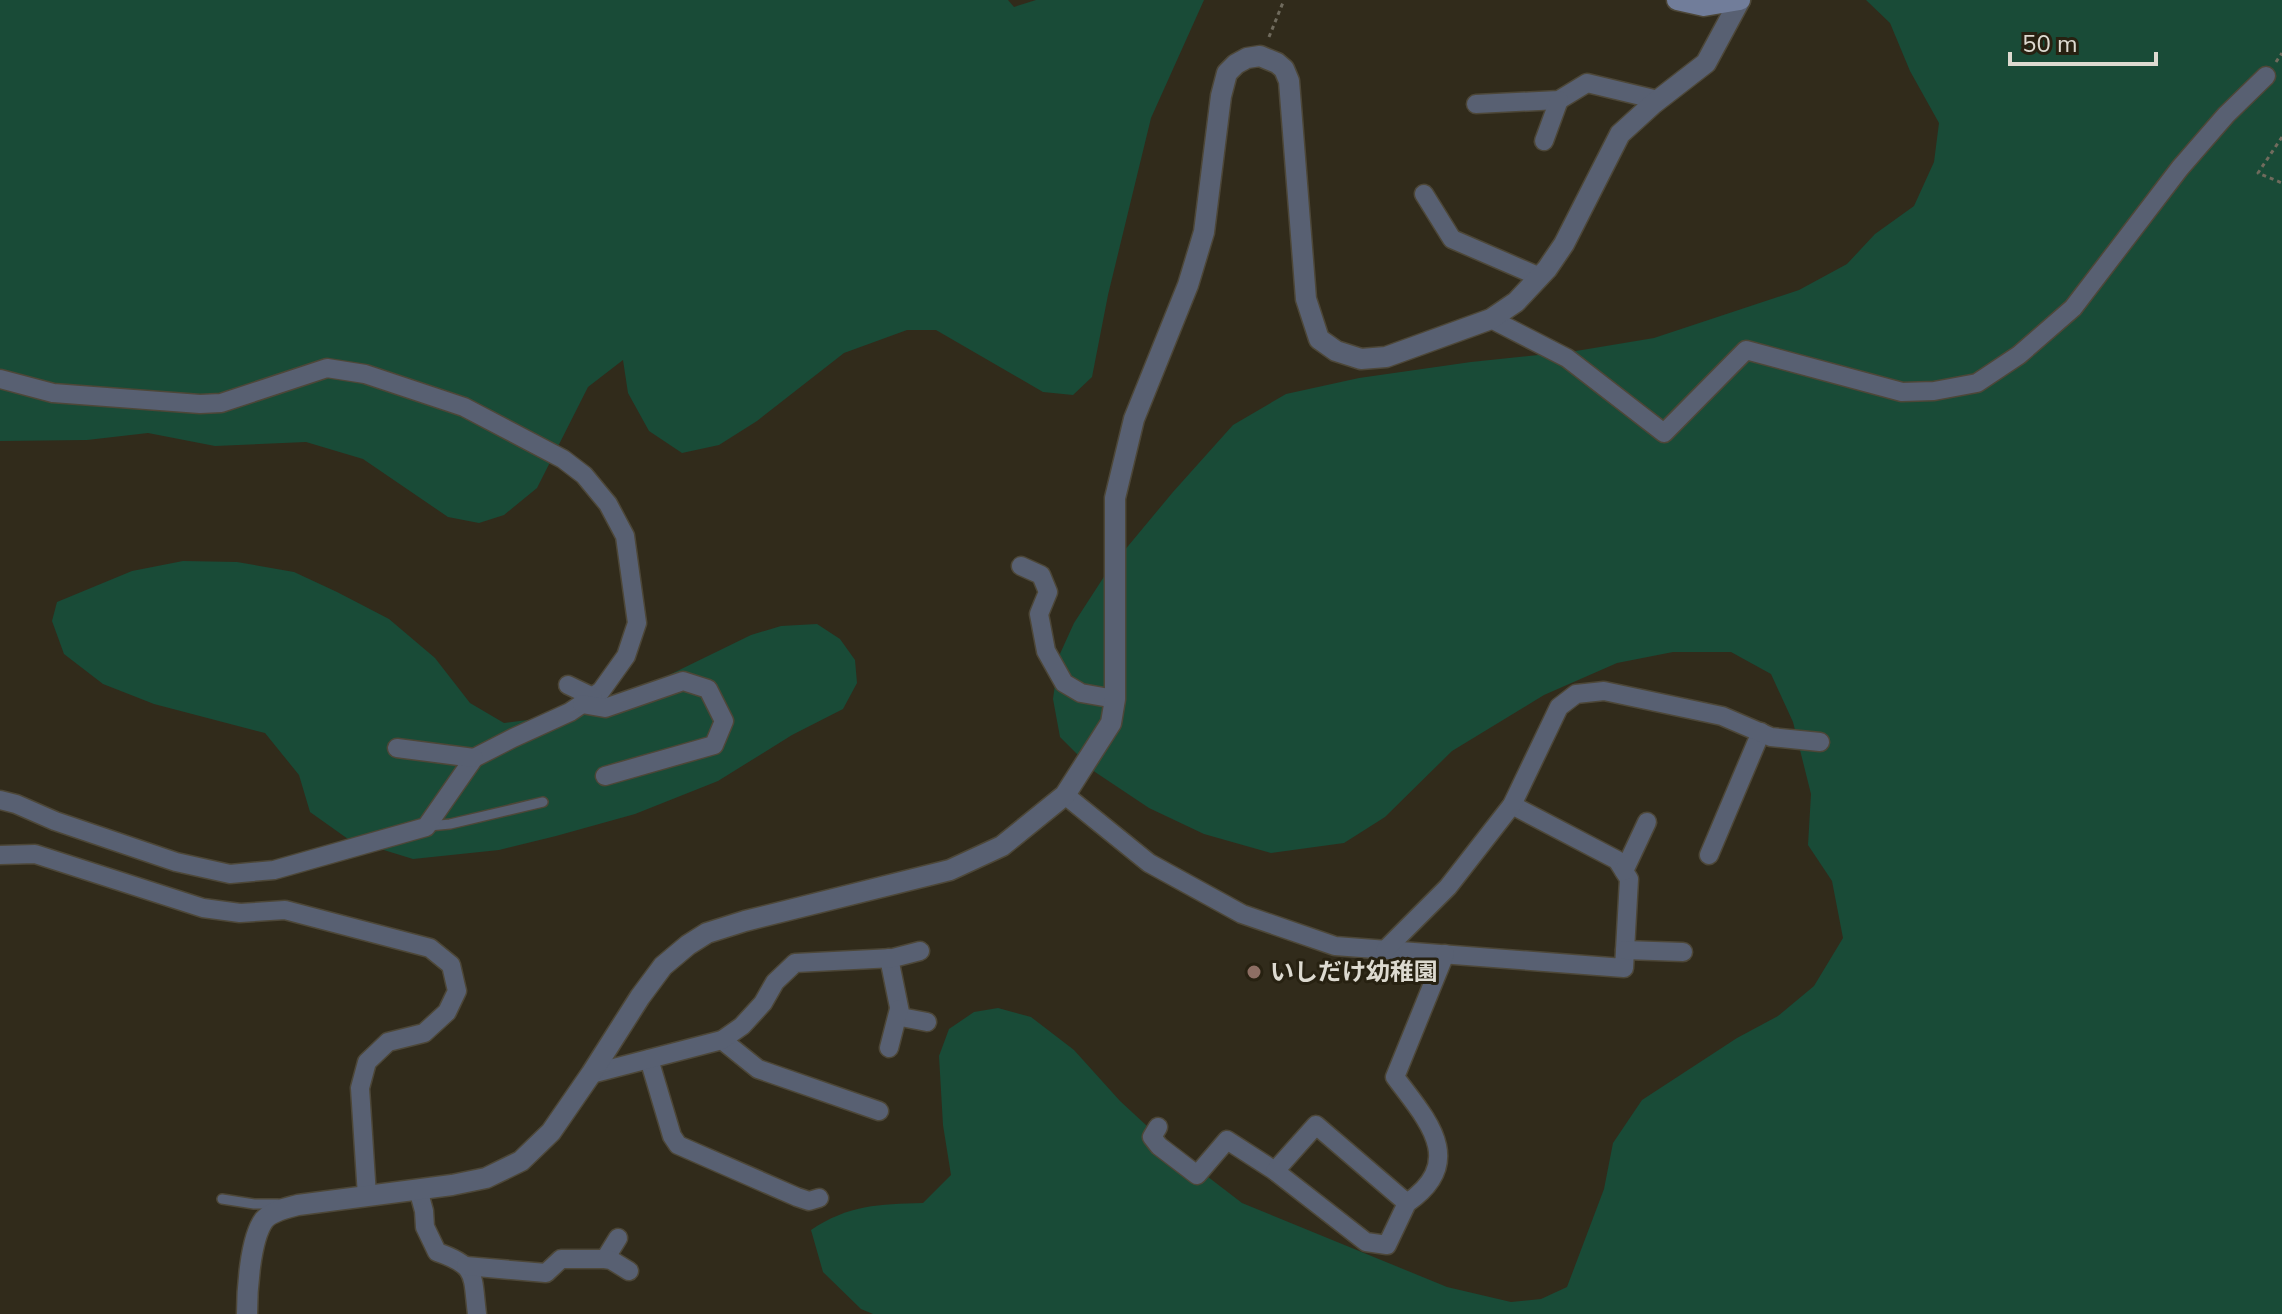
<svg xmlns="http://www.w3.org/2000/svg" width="2282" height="1314" font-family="'Nunito Sans','Noto Sans JP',sans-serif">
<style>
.green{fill:#194b37}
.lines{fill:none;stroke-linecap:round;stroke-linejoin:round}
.service-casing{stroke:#4d4738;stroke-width:12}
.minor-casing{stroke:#4d4738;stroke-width:21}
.tertiary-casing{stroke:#4d4738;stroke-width:23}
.secondary-casing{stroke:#4d4738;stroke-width:23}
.path{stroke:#706b5d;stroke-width:3;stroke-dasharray:4 4;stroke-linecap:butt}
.service{stroke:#586072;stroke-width:9}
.minor{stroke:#586072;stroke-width:18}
.tertiary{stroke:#586072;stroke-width:20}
.secondary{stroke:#717d9a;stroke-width:20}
.education-dot{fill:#8d6e63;stroke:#272111;stroke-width:3}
.labels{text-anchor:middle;stroke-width:6;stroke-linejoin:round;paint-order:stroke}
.poi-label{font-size:24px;font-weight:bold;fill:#dddad0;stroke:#272111;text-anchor:start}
</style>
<rect width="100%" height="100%" fill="#312b1b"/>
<g class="green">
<path d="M0 0H1008L1014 7 1036 0H1204L1151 118 1108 295 1092 377 1073 395 1043 392 936 330H907L844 353 757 421 719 445 682 453 649 431 628 393 623 360 588 387 537 488 504 515 479 523 448 517 363 459 306 442 215 446 148 433 87 440 0 441Z"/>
<path d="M1866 0H2282V1314H873L861 1309 823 1272 811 1230C848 1205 879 1204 923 1203L951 1175 943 1125 939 1056 949 1029 974 1012 998 1008 1031 1017 1074 1050 1120 1101 1173 1150 1242 1203 1447 1287 1511 1302 1541 1299 1567 1287 1604 1189 1613 1143 1642 1100 1737 1038 1778 1016 1814 986 1843 938 1832 881 1808 845 1811 794 1793 722 1771 674 1731 652H1673L1617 663 1544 695 1452 751 1385 817 1344 843 1271 853 1204 834 1149 808 1095 772 1060 737 1053 699 1059 656 1074 623 1109 569 1173 492 1233 425 1286 394 1359 378 1471 362 1576 351 1654 338 1799 290 1847 264 1875 234 1914 206 1934 162 1939 123 1910 71 1890 23Z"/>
<path d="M183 561 237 562 294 572 337 592 389 619 435 658 470 703 504 723 559 716 628 695 751 635 781 626 817 624 840 639 855 660 857 683 843 709 792 735 718 781 635 814 556 836 499 850 413 859 348 839 310 812 299 775 265 733 154 704 103 684 64 654 52 621 57 602 132 571Z"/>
</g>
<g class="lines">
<g class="service-casing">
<g id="service">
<path d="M429 826 450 824 543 802"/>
<path d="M222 1199 254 1204H278"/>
</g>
</g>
<g class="minor-casing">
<g id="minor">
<path d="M1476 104 1559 100 1587 83 1658 100"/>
<path d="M1544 141 1559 100"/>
<path d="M1424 194 1452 239 1540 277"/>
<path d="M1491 319 1567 358 1664 433 1746 350 1902 392 1934 391 1977 383 2019 355 2073 308 2180 168 2226 115 2266 76"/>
<path d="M0 379 53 393 200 404 221 403 327 368 365 374 464 407 563 459 584 475 608 504 625 536 637 623 626 656 601 691 570 712 513 738 474 758 426 827 274 870 230 874 176 862 55 821 16 804 0 800"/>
<path d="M1021 566 1041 575 1048 592 1039 614 1046 651 1064 683 1081 693 1115 699"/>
<path d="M568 685 593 697"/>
<path d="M582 704 605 708 683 681 708 689 724 721 714 745 605 776"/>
<path d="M397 748 474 758"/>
<path d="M1065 795 1149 863 1242 914 1335 946 1624 968 1629 879 1617 860 1512 805"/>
<path d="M0 855 35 854 203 908 240 913 285 910 430 948 451 965 457 991 447 1012 424 1033 388 1042 367 1062 360 1088 367 1196"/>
<path d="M1709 855 1761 732"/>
<path d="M1624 871 1647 822"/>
<path d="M1385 950 1448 887 1512 805 1559 707 1576 694 1604 691 1722 716 1771 737 1820 742"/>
<path d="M1625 950 1683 952"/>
<path d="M889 958 901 1017 927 1022"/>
<path d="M722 1040 758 1069 879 1111"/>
<path d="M889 1048 899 1009"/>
<path d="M649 1059 672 1136 678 1145 797 1197 809 1201 819 1198"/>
<path d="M591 1074 722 1040 742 1026 763 1003 775 982 795 963 893 958 920 951"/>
<path d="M1158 1127 1152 1137 1159 1146 1197 1175 1227 1140 1275 1171"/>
<path d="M418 1189 424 1211 425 1227 437 1252C478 1266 472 1275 477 1314"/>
<path d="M1407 1203 1387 1245 1366 1242 1275 1171 1316 1125 1407 1203C1468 1161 1426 1119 1395 1077L1445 954"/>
<path d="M605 1259 618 1238"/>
<path d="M466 1266 546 1273 561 1259H605L611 1260 629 1271"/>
</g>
</g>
<g class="tertiary-casing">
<path id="tertiary" d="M247 1314C247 1291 250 1239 264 1220 271 1211 287 1208 298 1205L452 1185 486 1178 521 1161 551 1132 591 1074 640 997 663 966 688 945 707 933 745 921 950 870 1002 846 1065 795 1111 723 1115 699V498L1134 419 1188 285 1204 232 1221 96 1227 73 1236 64 1247 58 1260 56 1277 63 1284 69 1289 81 1306 299 1319 339 1336 351 1361 359 1386 357 1491 319 1516 302 1547 269 1564 244 1620 134 1653 104 1706 63 1740 0"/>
</g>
<g class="secondary-casing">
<path id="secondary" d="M1677 0 1704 6 1740 0"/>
</g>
<g class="path">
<path d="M1269 37 1284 0"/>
<path d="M2276 62 2282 53"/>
<path d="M2282 137 2258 173 2282 183"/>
</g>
<use href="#service" class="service"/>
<use href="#minor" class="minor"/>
<use href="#tertiary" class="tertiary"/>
<use href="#secondary" class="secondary"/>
</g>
<circle class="education-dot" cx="1254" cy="972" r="8"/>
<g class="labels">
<g class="poi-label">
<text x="1270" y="980">いしだけ幼稚園</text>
</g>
</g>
<path d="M2010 52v12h146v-12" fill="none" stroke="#dddad0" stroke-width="4"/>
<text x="2022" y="52" font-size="24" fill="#dddad0" stroke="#272111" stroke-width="6" paint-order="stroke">50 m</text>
</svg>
